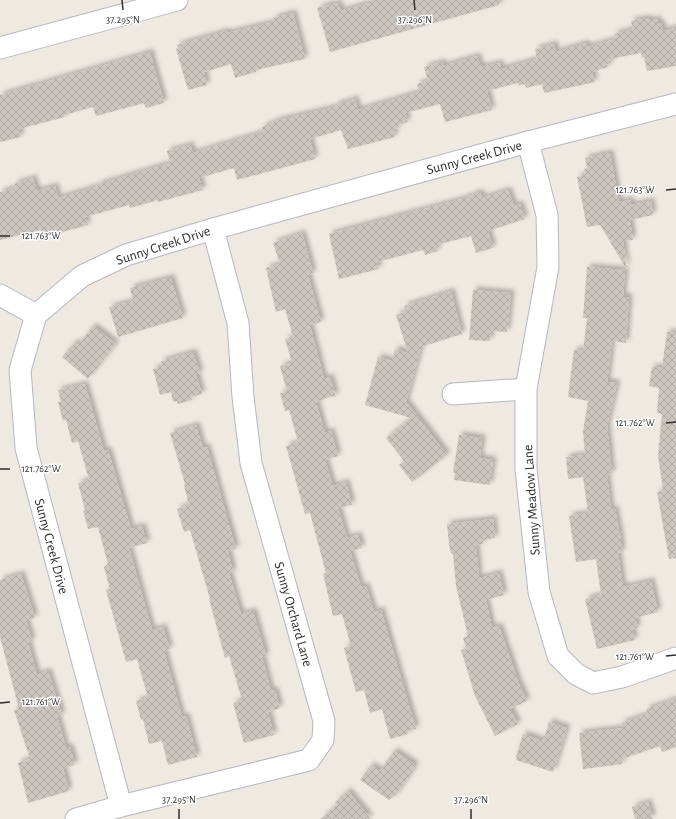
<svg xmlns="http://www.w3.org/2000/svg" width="676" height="819" font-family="'Alegreya Sans',sans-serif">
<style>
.building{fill:url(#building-cross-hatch);filter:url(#shadow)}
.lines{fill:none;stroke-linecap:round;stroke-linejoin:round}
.minor-casing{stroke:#b4b7c1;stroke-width:23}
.minor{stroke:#fff;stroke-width:21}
.ticks{fill:none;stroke:#2e2e2e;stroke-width:1.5}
.labels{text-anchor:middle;stroke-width:3;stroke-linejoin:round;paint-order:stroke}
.street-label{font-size:14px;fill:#2e2e2e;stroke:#fff}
.ticks-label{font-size:10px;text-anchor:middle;fill:#2e2e2e;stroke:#fff;stroke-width:3;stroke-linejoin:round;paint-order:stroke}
</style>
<defs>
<pattern id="building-cross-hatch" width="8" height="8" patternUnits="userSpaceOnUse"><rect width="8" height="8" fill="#cbc7bf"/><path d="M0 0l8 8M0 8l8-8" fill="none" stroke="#afaba4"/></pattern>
<filter id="shadow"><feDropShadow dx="3.5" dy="-3.5" stdDeviation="2" flood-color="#0004"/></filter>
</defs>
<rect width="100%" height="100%" fill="#efe9e1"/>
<g class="building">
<path d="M369 0H499V5L330 52 317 8 338 3 341 11 369 3Z"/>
<path d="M293 13 305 59 256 70V72L235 78 231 64 204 72 207 85 188 90 176 49 178 48 177 45 226 31 227 33 274 22 273 18Z"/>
<path d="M648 18 649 21 658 19V24L661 23 663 31 676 28V66L647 71 644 57 642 58 641 53 610 59 612 63 607 64 608 67 592 72 595 82 544 93 542 84 526 88 525 84 519 86 518 83 487 91 492 110 445 122 440 104 405 113 408 122 398 125 399 128 394 129 395 137 348 149 341 130 310 139 315 159 237 180 234 168 199 178 203 190 158 202V200L130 208 129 205 85 217 88 225 43 237 41 230 0 240V192L15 188 14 184 33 178 37 191 55 186 58 198 99 186V184L170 163 167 151 190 145 193 153 263 132 262 127 279 120 336 107 335 105 355 99 358 110 419 92 417 84 428 81 424 67 442 62 443 66 477 56 481 67 500 63 501 69 537 59 535 49 554 44 556 52 586 43 587 47 615 39 614 34 633 29 631 21Z"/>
<path d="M150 52 164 103 146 108 144 103 96 116 93 107 64 115 65 117 19 129 21 137 0 142V95Z"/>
<path d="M610 153 619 202 630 200 631 205 651 201 653 215 630 220 633 240 623 241 627 270 600 225 587 227 577 177 585 175 584 169 587 168 585 158Z"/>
<path d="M508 190 514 206 520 204 525 219 488 231 493 248 476 253 471 236 436 245 438 251 425 255 423 250 377 262 379 269 339 279 329 234 462 199 480 192 482 198Z"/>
<path d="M302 233 313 273 308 275 321 322 310 325 324 379 330 377 336 397 332 396 316 402 325 433 331 431 338 456 325 460 333 486 346 482 352 505 338 508 347 538 358 535 362 548 350 551 361 587 366 586 374 612 381 610 416 729 408 731V734L390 739 382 709 370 713 364 690 356 692 344 648 351 646 342 614 333 616 323 574 326 573 310 513 305 514 286 446 298 442 289 410 285 411 280 393 287 392 280 366 292 363 285 339 293 337 285 309 276 312 266 268 280 264 273 243Z"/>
<path d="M587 267 625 270 623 297H629L626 343 612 341 607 382 617 383 607 426 612 474 607 475 611 510 615 509 620 535 622 552 618 553 623 587 651 581 658 612 635 618 638 628 632 629 635 640 597 649 585 599 601 595 596 559 576 562 569 516 588 513 583 477 568 479 566 457 585 455 583 432 588 401 568 397 574 350 583 351 587 318H583Z"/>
<path d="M169 278H171L183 318 118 337 109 307 133 301 130 288Z"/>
<path d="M473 290 511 293 507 332 491 331 490 341 469 340Z"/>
<path d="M451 291 462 334 421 347 406 402 447 455 412 482 399 465 404 461 386 438 411 418 365 405 378 357 392 361 395 349 408 353 396 315 406 311 404 306Z"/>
<path d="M93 326 116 344 88 379 62 357 75 342 78 345Z"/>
<path d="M667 332 676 333V558L669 559 657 492 663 491 658 455 662 414 657 413 659 388 649 386 652 367 662 368Z"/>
<path d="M193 352 200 373 196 374 202 394 191 397 192 400 178 404 177 401 173 402 171 392 160 395 153 369 162 366 161 361Z"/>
<path d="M85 384 104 451 108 450 109 453 131 529 142 526 147 543 129 548 152 630 163 627 170 649 164 651 182 717 186 716 197 757 168 765 162 741 149 744 143 719 141 720 136 701 148 698 137 659 126 662 106 590 110 589 104 567 108 564 98 527 88 529 83 510H85L78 483 89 480 78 441 72 443 66 420 63 421 58 402H61L58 390Z"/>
<path d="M196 425 203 448 207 447 236 549 228 551 233 572 229 573 241 614 253 611 266 656 262 657 271 691 275 690 280 708 268 712 274 735 244 743 233 703 242 700 229 656 225 658 209 599H210L190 530 184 532 177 509 189 505 184 485 185 484 170 433Z"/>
<path d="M459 435 482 438 480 458 493 460 490 485 454 480 455 473H453Z"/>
<path d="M493 519 495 538 483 540V544L476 545 479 578 499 573 504 595 486 600 492 628 499 626 519 684 527 701 510 709 518 724 495 736 475 696 461 650 466 648 463 638 468 636 456 586 453 554H451L449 544 447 524Z"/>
<path d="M21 574 35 618 26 620 32 641 28 642 37 675 48 671 62 715 57 716 66 748 70 747 75 765 63 768 69 791 28 803 18 763 30 759 14 710 19 709 0 637V580Z"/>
<path d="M676 699V747L662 752 660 746 622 759V764L583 769 579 733 623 728 621 723 648 714 646 709Z"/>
<path d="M549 722 567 728 553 772 516 760 517 757H516L523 734 543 741Z"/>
<path d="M394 751 414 764V769L397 794 389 800 360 780 371 765 380 771Z"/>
<path d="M348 791 371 819H320L337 805 335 802Z"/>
<path d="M648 802 653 819H635L632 807Z"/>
</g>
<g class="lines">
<g class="minor-casing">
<g id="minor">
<path d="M0 48 177 0"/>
<path d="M528 142 547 215 548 267 526 389V469L539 592 558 656 576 674 593 683 622 677 676 658"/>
<path d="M0 295 36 315"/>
<path d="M453 394 526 389"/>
<path d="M121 806 26 448 20 370 36 315 82 276 126 255 213 229 528 142 676 104"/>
<path d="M76 819 121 806 309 760 323 740 324 721 251 463 243 397 238 323 213 229"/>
</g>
</g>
<use href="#minor" class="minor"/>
</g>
<path class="ticks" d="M122 0 123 10M414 0 415 10M666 190 676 189M0 236H10M666 423 676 422M0 469H10M666 656 676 655M0 703 10 702M179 809V819M471 809V819"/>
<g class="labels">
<g class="street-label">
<text transform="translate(474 157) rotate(-15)" y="5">Sunny Creek Drive</text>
<text transform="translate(163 245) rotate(-18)" y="5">Sunny Creek Drive</text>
<text transform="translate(531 500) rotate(-94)" y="5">Sunny Meadow Lane</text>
<text transform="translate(52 546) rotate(75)" y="5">Sunny Creek Drive</text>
<text transform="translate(294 614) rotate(74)" y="5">Sunny Orchard Lane</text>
</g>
</g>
<g class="ticks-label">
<text x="123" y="23">37.295°N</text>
<text x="415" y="23">37.296°N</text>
<text x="635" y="193">121.763°W</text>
<text x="41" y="239">121.763°W</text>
<text x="635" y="426">121.762°W</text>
<text x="41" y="472">121.762°W</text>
<text x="635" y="660">121.761°W</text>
<text x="41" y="705">121.761°W</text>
<text x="179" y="803">37.295°N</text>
<text x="471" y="803">37.296°N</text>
</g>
</svg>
